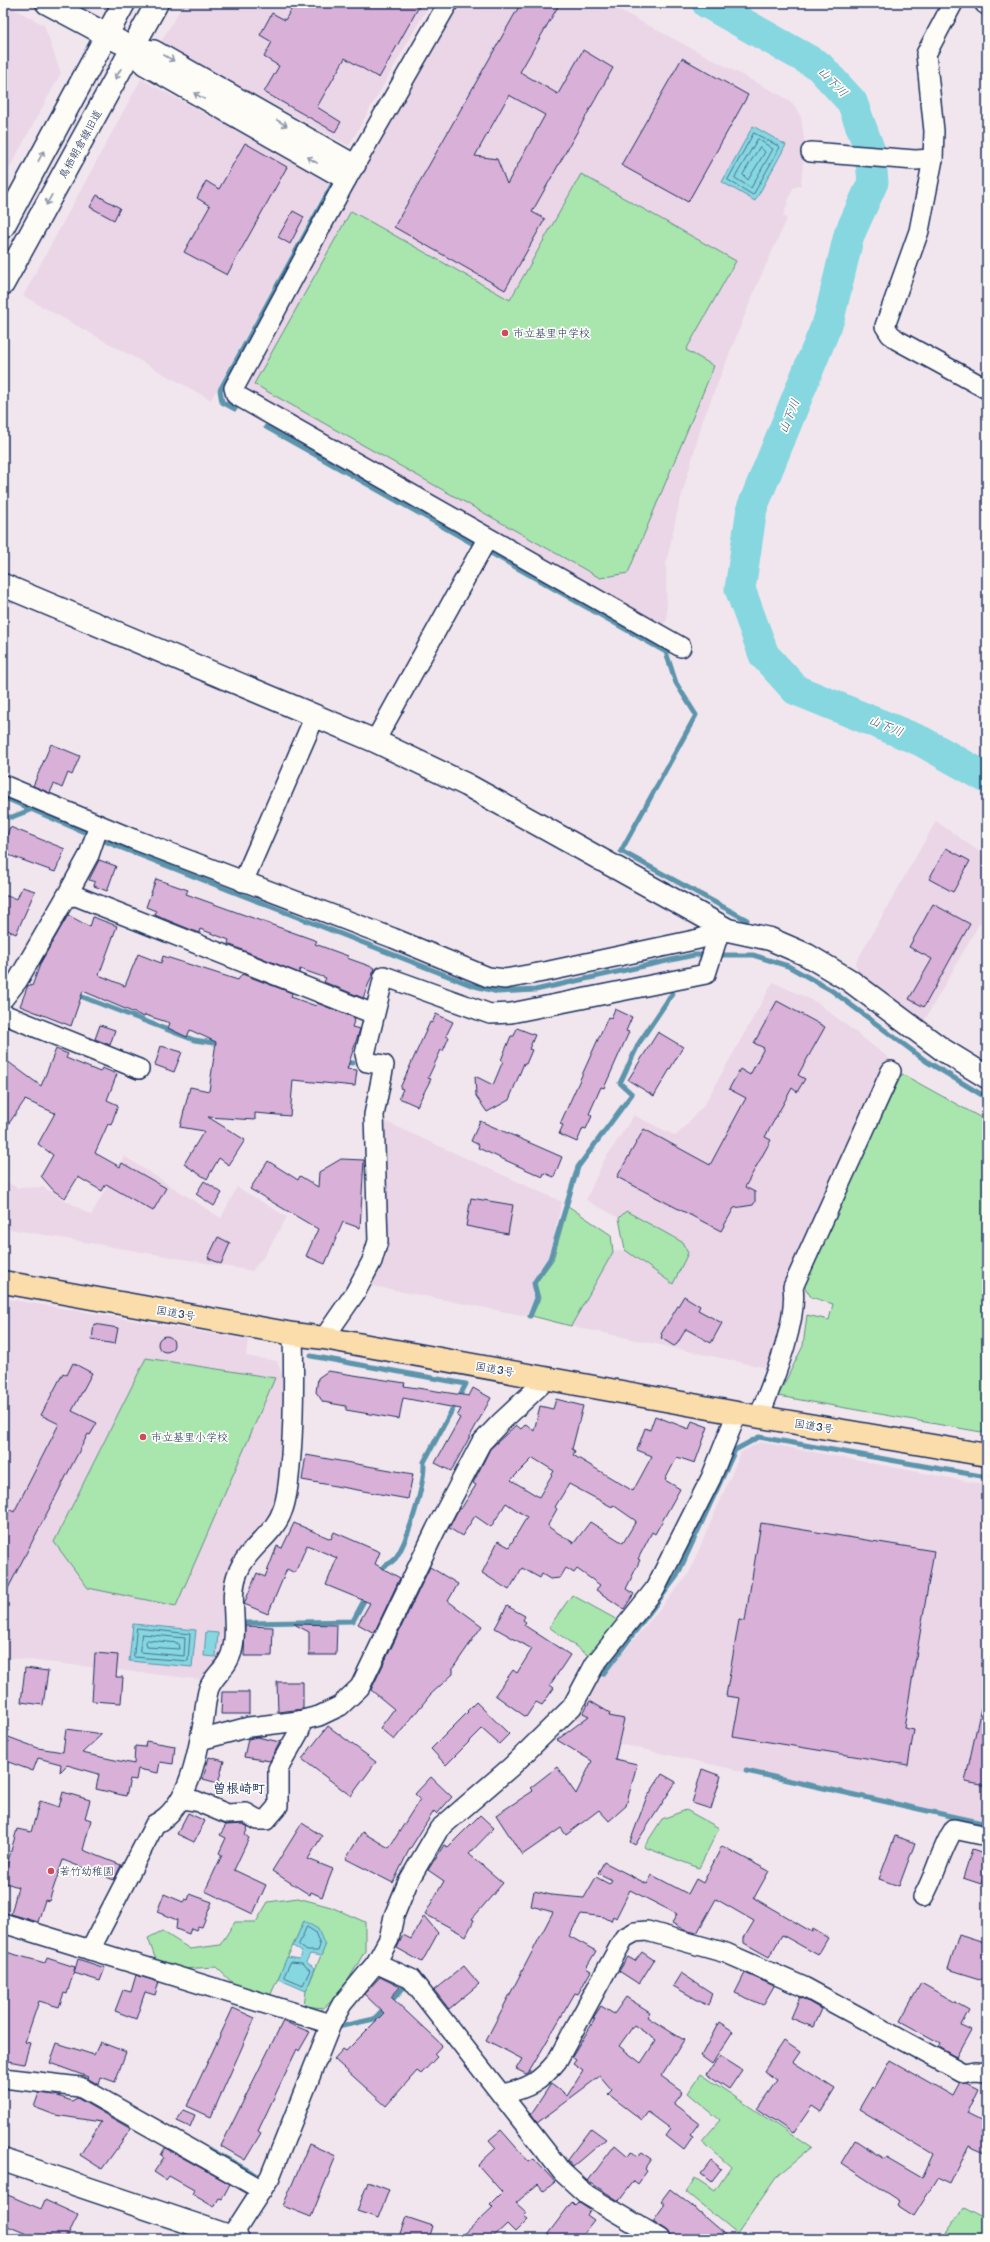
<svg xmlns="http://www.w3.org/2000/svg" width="990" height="2242" font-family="'Balsamiq Sans','Klee One',sans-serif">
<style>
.built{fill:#ead6e7}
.green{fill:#a8e6ad;stroke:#628a86}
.water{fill:#86d7e0;stroke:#5b94ac}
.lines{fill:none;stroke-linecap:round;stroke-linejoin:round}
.shore{stroke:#467292;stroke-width:1}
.stream{stroke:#5b94ac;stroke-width:5}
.river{stroke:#86d7e0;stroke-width:31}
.building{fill:#d9b1d8;stroke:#1b2f5e;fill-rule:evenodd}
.minor-casing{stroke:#1b2f5e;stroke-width:22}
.tertiary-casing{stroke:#1b2f5e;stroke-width:25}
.trunk-casing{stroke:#1b2f5e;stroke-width:25}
.minor{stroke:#fdfcf7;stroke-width:19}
.tertiary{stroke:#fdfcf7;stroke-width:22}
.trunk{stroke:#fbdcab;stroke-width:22}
.oneway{stroke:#8c96aa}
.poi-dot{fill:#d1495b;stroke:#fdfcf7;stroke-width:1.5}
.labels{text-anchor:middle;stroke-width:3.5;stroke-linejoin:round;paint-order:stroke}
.street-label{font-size:11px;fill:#1b2f5e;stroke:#fdfcf7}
.poi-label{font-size:11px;fill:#1b2f5e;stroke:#fdfcf7;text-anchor:start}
.water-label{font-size:12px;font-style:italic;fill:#36597e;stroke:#fdfcf7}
.quarter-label{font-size:13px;font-weight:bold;fill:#1b2f5e;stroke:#fdfcf7}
</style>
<rect width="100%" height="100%" fill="#f2e6ee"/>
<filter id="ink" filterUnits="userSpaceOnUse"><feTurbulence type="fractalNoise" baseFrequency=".025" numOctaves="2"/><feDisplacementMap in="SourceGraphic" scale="8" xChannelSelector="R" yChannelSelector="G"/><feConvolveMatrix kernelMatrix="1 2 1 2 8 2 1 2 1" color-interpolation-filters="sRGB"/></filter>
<g filter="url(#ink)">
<g class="built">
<path d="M3 3 44 25 61 73 3 180Z"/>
<path d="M184 3H430L349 146 254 94 235 130 330 182 211 400 23 296 141 79 217 120 236 84 160 43Z"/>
<path d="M457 3H606L782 96 795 106 801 117 805 145 801 185 793 188 783 216 787 219 757 285 703 420 678 509 666 564 667 620 661 626 251 394 246 380Z"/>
<path d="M936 821 987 857V910L922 1025 862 979 855 964Z"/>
<path d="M773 982 818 1003 890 1059 787 1286 775 1352 767 1368 571 1326 613 1252 625 1250 673 1284 626 1211 619 1218 586 1200 603 1162 634 1115 676 1136 704 1105Z"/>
<path d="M382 1120 562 1202 548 1259 532 1283 534 1299 526 1316 368 1285Z"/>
<path d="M124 1156 221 1218 237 1187 287 1217 265 1255 252 1271 3 1228V1180L18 1188 43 1187 91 1215Z"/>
<path d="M3 1298 248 1340 246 1356 277 1361 286 1385 279 1489 275 1506 260 1530 241 1550 224 1585V1657L205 1680 10 1658 3 1664Z"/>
<path d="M760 1442 987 1485V1826L606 1741 581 1722 571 1719 599 1681 688 1575 741 1452Z"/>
</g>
<g class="green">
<path d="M581 174 736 261 686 350 714 366 628 573 600 578 254 384 351 211 510 300Z"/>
<path d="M902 1074 987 1121V1433L778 1396 803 1346 807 1315 829 1320 833 1304 811 1297 802 1283Z"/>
<path d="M568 1206 611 1235 613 1252 571 1326 532 1316 540 1298 536 1283 553 1260Z"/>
<path d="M626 1211 682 1242 688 1253 673 1284 625 1250 619 1218Z"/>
<path d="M146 1358 275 1378 176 1606 88 1588 54 1542Z"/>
<path d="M572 1595 623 1623 593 1659 549 1627Z"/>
<path d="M686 1810 719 1828 699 1868 644 1847 662 1819Z"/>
<path d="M298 1898 331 1907 365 1922V1951L342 1991 324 2008 304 2006 306 1991 325 1946 304 1921 270 1996 239 1989 216 1967 180 1969 157 1963 148 1938 162 1931 190 1949 220 1945 235 1922H256L268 1902Z"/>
<path d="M701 2074 811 2148 778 2175 737 2234 686 2192 695 2178 715 2191 731 2167 702 2141 720 2120 688 2093Z"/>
<path d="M964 2208 985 2219 987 2218V2239H942Z"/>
</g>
<g class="water">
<path d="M753 126 786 145 755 201 722 182Z"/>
<path d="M133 1624 196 1630 192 1667 129 1661Z"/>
<path d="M206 1632 218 1633 216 1657 204 1656Z"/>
<path d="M304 1921 318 1929 325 1946 321 1956 310 1954 306 1962 315 1968 306 1991 278 1979 287 1957 299 1959 302 1952 293 1946Z"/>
</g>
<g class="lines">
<g class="shore">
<path d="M754 133 780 147 753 195 728 180Z"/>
<path d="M758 139 773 149 751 188 735 178Z"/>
<path d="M760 147 765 152 748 180 743 175Z"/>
<path d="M137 1628 190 1634 188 1661 134 1657Z"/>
<path d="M142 1634 185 1638 184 1656 140 1652Z"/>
<path d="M148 1640 178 1643 179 1649 147 1647 146 1642Z"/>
<path d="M307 1927 315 1932 320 1945 318 1951H307L299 1945Z"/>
<path d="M291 1962 302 1963 310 1970 303 1985 284 1977Z"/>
</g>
<g class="stream">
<path d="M235 409 222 402 220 390 332 185"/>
<path d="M266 427 472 543"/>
<path d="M491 553 666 652 676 683 696 715 621 851 747 920"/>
<path d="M3 797 114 845 471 985 498 992 535 990 694 955H709"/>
<path d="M3 817H12L30 810"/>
<path d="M717 955H753L788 966 831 990 926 1061 987 1098"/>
<path d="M75 994 194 1040 222 1044"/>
<path d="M342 1062 353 1063"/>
<path d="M530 1316 537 1298 534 1283 550 1259 578 1167 632 1094 620 1083 639 1043 672 994"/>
<path d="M311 1356 466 1384 424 1462C425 1484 408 1541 395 1559 390 1565 382 1565 379 1572"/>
<path d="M244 1623 353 1621 367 1595"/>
<path d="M603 1674 677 1576 735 1450 759 1437 987 1477"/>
<path d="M746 1771 987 1824"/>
<path d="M338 2027 374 2019 407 1984"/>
<path d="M209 2149 258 2176"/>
</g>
<path class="river" d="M707 3 819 66 852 102 870 151 873 182 849 235 829 319 752 508 740 589 764 655 796 690 921 741 987 778"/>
</g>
<g class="building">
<path d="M295 3H421L379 78 345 58 317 107 341 122 335 132 264 92 279 66 264 57 272 42 260 35 272 13 285 20Z"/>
<path d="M521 3H560L520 72 558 94 583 50 613 68 532 212 545 219 505 290 394 227ZM509 95 545 115 507 184 497 159 475 156Z"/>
<path d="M682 58 748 95 688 202 621 165Z"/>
<path d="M245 143 287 167 227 275 184 252 210 206 197 198 206 181 219 189Z"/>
<path d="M97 195 120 208 114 220 90 207Z"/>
<path d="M293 211 304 217 290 244 278 237Z"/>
<path d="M51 744 80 756 72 775 68 773 62 788 54 784 50 793 33 786Z"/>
<path d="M10 827 65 849 55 872 3 853V845Z"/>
<path d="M946 848 970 861 953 892 929 879Z"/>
<path d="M99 860 116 866 107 891 94 886 95 882 89 880Z"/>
<path d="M156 879 188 890 186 894 317 941 315 944 348 956 347 958 375 968 363 998 324 982 326 978 300 969 299 973 228 944 229 940 200 929 199 933 155 915 156 911 146 907Z"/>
<path d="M22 887 35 891 16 934 3 928V895L17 899Z"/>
<path d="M933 904 970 924 924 1007 909 999 932 959 909 947Z"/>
<path d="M68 915 90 927 93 917 117 926 99 975 125 986 138 954 161 963 163 956 238 980 242 974 292 993 291 997 316 1006 317 1003 355 1018 352 1027 360 1029 347 1069 357 1070 355 1086 293 1080 290 1116 255 1113V1120L208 1117 245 1140 229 1165 219 1158 207 1179 184 1164 204 1131 180 1127 190 1087 209 1091 216 1042 190 1030 187 1037 168 1028 170 1023 145 1015 144 1017 83 991 71 1026 20 1006 28 985 32 986 41 962Z"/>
<path d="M777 1001 825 1027 798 1075 805 1079 797 1092 792 1088 765 1137 771 1140 745 1187 755 1192V1202L753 1205 734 1208 721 1231 617 1177 644 1129 710 1165 746 1098 729 1089 740 1069 750 1075 764 1048 754 1043Z"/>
<path d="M615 1009 632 1017 626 1031 629 1032 604 1088 601 1087 589 1114 592 1116 586 1129 583 1128 577 1142 559 1134 563 1125 560 1124 608 1017 611 1018Z"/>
<path d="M436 1014 453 1022 446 1036 449 1037 443 1051 441 1050 428 1078 431 1079 417 1106 399 1098 403 1089 400 1088 430 1022 432 1023Z"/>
<path d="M100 1025 115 1030 110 1045 95 1039Z"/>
<path d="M517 1028 535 1035 529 1049 532 1050 526 1064 524 1063 509 1100 487 1112 476 1096 475 1076 493 1085 503 1061 501 1060 511 1036H514Z"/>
<path d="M658 1032 683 1047 654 1096 628 1080Z"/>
<path d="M161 1046 182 1052 174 1072 155 1065Z"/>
<path d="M56 1049 68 1054 66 1058 100 1072 102 1068 117 1074 107 1100 118 1105 111 1125 108 1124 95 1153 120 1167 122 1163 166 1188 153 1211 106 1184 102 1191 78 1177 65 1198 54 1191 41 1176 53 1155 38 1144 55 1113 25 1100 3 1132V1058L41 1086Z"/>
<path d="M480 1121 562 1157 554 1177 544 1173 543 1177 478 1148 479 1145 471 1141Z"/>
<path d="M341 1159 364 1160 360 1228 343 1222 325 1264 306 1256 318 1229 250 1189 268 1161 298 1180 300 1176 318 1187 319 1172Z"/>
<path d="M204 1181 222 1193 214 1206 196 1194Z"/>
<path d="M471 1198 513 1205 508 1234 466 1226Z"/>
<path d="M218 1237 230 1243 221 1264 208 1258Z"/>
<path d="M684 1296 700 1306 698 1310 722 1323 711 1343 686 1329 677 1344 674 1346 661 1338 662 1335 661 1334Z"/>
<path d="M94 1324 118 1328 115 1344 92 1340Z"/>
<circle cx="166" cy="1344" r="8"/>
<path d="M73 1363 92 1373 72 1411 97 1423 90 1435 88 1434 3 1598V1506L14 1512 59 1424 41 1415 63 1373 67 1375Z"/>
<path d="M328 1371 405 1383 404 1386 469 1396 473 1388 491 1398 451 1471 435 1463 460 1418 457 1416 461 1409 403 1398 399 1419 346 1410V1406L323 1402 316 1392 318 1378Z"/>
<path d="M556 1399 583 1406 572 1449 575 1451 573 1455 633 1491 652 1456 637 1450 645 1428 650 1430 655 1416 689 1429 692 1421 708 1427 695 1463 677 1457 665 1480 680 1489 655 1534 652 1532 638 1559 640 1560 626 1589 634 1594 624 1609 596 1590 600 1585 577 1569 574 1573 566 1568 560 1578 550 1579 542 1574 540 1578 522 1568 509 1590 482 1573 498 1541 509 1547 527 1517 506 1503 491 1527 475 1516 462 1536 449 1528 459 1508 461 1509 476 1485 473 1483 490 1449 516 1425 521 1429 526 1424 534 1431 540 1406 553 1409ZM533 1458 554 1471 539 1497 511 1480ZM569 1484 612 1507 613 1505 636 1521 623 1543 590 1522 574 1543 550 1528 548 1525 557 1509 555 1507Z"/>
<path d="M306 1455 413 1474 408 1499 302 1480Z"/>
<path d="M294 1523 331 1539 334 1532 380 1552 375 1564 400 1578 374 1633 358 1624 370 1603 326 1585 337 1558 307 1545 295 1573 287 1569 268 1614 244 1604 257 1573 265 1577 277 1546 282 1548Z"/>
<path d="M761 1523 934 1551 904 1728 914 1730 908 1765 733 1736 740 1698 726 1696 739 1620 745 1621Z"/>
<path d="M430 1567 458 1584 448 1601 482 1626 453 1668V1674L430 1695 394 1740 380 1728 394 1709 371 1690Z"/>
<path d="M507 1606 525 1616 523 1620 526 1622 524 1625 570 1655 550 1685 554 1688 542 1705 536 1702 526 1717 495 1695 513 1670 517 1673 532 1649 495 1628Z"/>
<path d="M294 1624 337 1625 336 1655H309V1632Z"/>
<path d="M245 1626 273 1627 272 1656H244Z"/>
<path d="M95 1653 118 1655 116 1677H123L121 1703 92 1701Z"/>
<path d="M25 1668 48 1671 43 1705 21 1702Z"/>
<path d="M277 1682H303V1709L278 1712Z"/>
<path d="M222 1692H249V1714H221Z"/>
<path d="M590 1701 610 1713 609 1716 624 1719 615 1759 637 1764 626 1806 609 1821 599 1810 566 1835 561 1828 522 1855 496 1815 533 1791 530 1788 557 1767 576 1794 592 1761 557 1740 589 1716 583 1713Z"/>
<path d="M476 1702 509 1734 499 1744 482 1729 446 1765 431 1749 468 1712 467 1711Z"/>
<path d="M981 1708 987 1709V1786L965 1782Z"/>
<path d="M328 1726 376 1762 351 1796 302 1759Z"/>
<path d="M66 1729 102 1734 82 1753 134 1764 135 1746 145 1747 146 1741 175 1746 173 1764 160 1762 158 1773 138 1769 136 1780 130 1779 126 1796 96 1789 99 1774 67 1765 60 1772 61 1764 38 1758 33 1771 3 1760V1735L38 1748 63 1752Z"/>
<path d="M257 1737 280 1742 270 1761 244 1757 248 1739Z"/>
<path d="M209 1757 224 1761 218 1783 203 1779Z"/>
<path d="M702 1769 721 1776 711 1809 692 1803Z"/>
<path d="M662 1774 676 1782 635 1845 630 1842 646 1799Z"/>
<path d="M431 1777 452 1797 437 1814 434 1811 408 1852 393 1883 346 1859 362 1832 389 1848 420 1799 415 1794Z"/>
<path d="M63 1792 90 1800 85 1818 91 1820 83 1850 121 1865 114 1880 63 1860 49 1901 45 1900 38 1922 11 1914 18 1887 3 1882V1880L17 1829 31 1832 40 1801 59 1807Z"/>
<path d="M188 1813 205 1821 194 1842 177 1834Z"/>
<path d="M480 1815 494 1828 469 1854 503 1883 472 1919 474 1920 466 1936 425 1914 444 1881 428 1870 444 1845 448 1847Z"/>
<path d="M302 1823 322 1836 308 1859 333 1869 322 1897 311 1892 310 1895 272 1871Z"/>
<path d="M243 1824 248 1827 245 1835 249 1838 234 1870 266 1885 253 1914 205 1891 222 1855 219 1853 226 1838 220 1835 226 1825Z"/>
<path d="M895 1836 915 1843 899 1886 879 1879Z"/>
<path d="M722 1846 769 1871 754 1898 812 1932 813 1929 828 1938 818 1955 782 1935 769 1957 744 1943V1938L754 1921 716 1899 697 1933 684 1930 672 1923 677 1914 630 1890 616 1918 613 1916 611 1921 604 1917 581 1914 569 1936 596 1951 586 1968 591 1971 578 1994 575 1993 529 2072 526 2074 516 2069 522 2059 486 2040 553 1912 531 1906 534 1891 551 1895 584 1898 596 1877 609 1884 612 1880 598 1873 604 1862 647 1884 652 1875 688 1894 696 1879 703 1883Z"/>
<path d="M972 1849 987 1854V1865L981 1884 963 1878Z"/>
<path d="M164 1894 183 1902 185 1899 188 1900 190 1894 212 1902 202 1927 198 1926 196 1930 191 1928 189 1934 176 1929 177 1920 157 1912Z"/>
<path d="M424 1916 438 1933 422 1962 397 1948 403 1935 411 1939Z"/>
<path d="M959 1934 987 1943V1981L948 1969Z"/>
<path d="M6 1952 45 1963 47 1958 75 1967 67 1994 64 1993 59 2007 39 2001 25 2042 30 2043 24 2064 3 2060V1962Z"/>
<path d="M642 1952 654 1960 639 1984 619 1971 628 1957 635 1961Z"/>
<path d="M78 1959 105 1968 100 1981 74 1973Z"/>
<path d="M464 1966 479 1984 449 2009 434 1990Z"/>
<path d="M681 1973 712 1993 708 2006 673 1986Z"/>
<path d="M745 1973 774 1986 763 2005 735 1993Z"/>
<path d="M136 1975 159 1982 155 1995 145 1992 136 2019 115 2011 123 1990 131 1992Z"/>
<path d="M380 1977 400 1987 391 1997 442 2045 434 2054 437 2057 421 2074 417 2071 386 2106 334 2059 343 2049 346 2051 384 2013 364 1994Z"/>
<path d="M921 1983 969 2010 961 2025 971 2030 956 2057 938 2047 940 2043 900 2021Z"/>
<path d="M626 1997 650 2012 647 2017 684 2040 661 2076 683 2092 674 2104 699 2123 690 2135 693 2137 684 2150 666 2136 671 2129 648 2112 642 2120 608 2094 612 2090 600 2076 537 2123 531 2114 551 2084 567 2096 583 2071 573 2064 576 2060 572 2057 595 2019 593 2018 601 2006 614 2014ZM634 2025 656 2040 641 2063 619 2046Z"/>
<path d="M800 1997 821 2009 813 2027 791 2018Z"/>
<path d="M233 2008 255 2018 211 2117 187 2106Z"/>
<path d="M283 2021 310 2032 299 2051 297 2049 258 2131 261 2133 245 2160 221 2146Z"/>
<path d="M719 2022 733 2031 712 2064 701 2056Z"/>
<path d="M784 2041 800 2052 793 2062 835 2089 821 2112 812 2106 793 2133 757 2109 777 2080 764 2071Z"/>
<path d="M100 2042 126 2052 115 2082 101 2077 99 2085 87 2078 88 2077 50 2063 57 2043 94 2055Z"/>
<path d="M720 2056 742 2070 729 2089 707 2074Z"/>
<path d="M890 2060 953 2096 960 2083H967L979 2089 967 2114 987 2124V2154L969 2146 950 2185 937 2179 914 2216 897 2205 899 2201 841 2163 855 2140 884 2159 886 2157 922 2178 933 2154 859 2109 872 2087 874 2089Z"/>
<path d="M39 2093 55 2095 72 2101 77 2098 131 2129 102 2169 80 2155 101 2122 55 2115 34 2107Z"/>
<path d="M183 2110 195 2115 190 2127 177 2121Z"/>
<path d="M591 2128 606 2139 573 2167 567 2160Z"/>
<path d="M501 2130 529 2162 534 2159 555 2182 544 2191 538 2184 516 2203 527 2213 524 2216 528 2219 515 2232 507 2224 491 2239H459L493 2207 490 2204 502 2192 478 2165 496 2148 489 2140Z"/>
<path d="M309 2144 336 2156 311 2217 283 2206Z"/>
<path d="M615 2145 628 2156 631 2151 637 2156 642 2152 652 2159 645 2169 647 2171 638 2184 634 2181 619 2201 588 2181Z"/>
<path d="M165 2148 230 2184 222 2199 219 2198 214 2207 192 2194 194 2190 169 2176 166 2180 154 2172 164 2157 161 2155Z"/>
<path d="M711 2161 721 2169 711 2182 701 2174Z"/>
<path d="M368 2182 389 2190 378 2218 357 2211Z"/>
<path d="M670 2189 693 2207 730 2239H672L667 2230 653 2221 665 2204 661 2201Z"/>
<path d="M3 2193 41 2209 45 2200 78 2215 66 2239H27L29 2235 3 2224Z"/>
<path d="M572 2202 575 2205 578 2202 590 2210 587 2215 594 2220 579 2239H544Z"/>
<path d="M406 2217 433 2226 429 2239H398Z"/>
</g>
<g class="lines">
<g class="minor-casing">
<g id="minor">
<path d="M448 3 346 180 234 388 236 395 681 647"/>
<path d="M953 3 926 54 934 131 933 159 919 231 885 326 890 334 897 340 987 389"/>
<path d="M132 48 154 50 356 165"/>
<path d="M132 48 144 65 346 180"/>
<path d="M811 152 915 160 933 159"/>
<path d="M375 741 487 539"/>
<path d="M3 785 133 839 393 938 488 977 505 979 549 971 699 939 727 930"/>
<path d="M243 882 315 716"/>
<path d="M66 897 89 855 99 825"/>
<path d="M3 999 18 980 66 897 76 896 374 1014"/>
<path d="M3 1014 139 1069"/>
<path d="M324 1338 355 1293 372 1261 378 1241 374 1115 384 1065 367 1062 365 1054 384 976 490 1014 511 1013 706 974 719 933"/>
<path d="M759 1417C772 1383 798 1323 793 1287L891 1071"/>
<path d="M200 1740 249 1727 299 1721 319 1716 340 1706 360 1687 436 1529 481 1443 500 1423 547 1379"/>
<path d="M182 1799 196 1801 227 1814 246 1813 258 1820H266L278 1806V1769L300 1730 299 1721"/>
<path d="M923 1897C936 1875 940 1850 954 1829L987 1836"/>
<path d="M3 1923 331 2024"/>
<path d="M90 1950 155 1824C189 1808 198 1752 204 1718 205 1709 206 1697 209 1688 215 1673 229 1668 233 1647 238 1622 228 1597 238 1572 248 1547 275 1535 283 1509 289 1492 289 1473 291 1455 294 1415 294 1375 293 1334"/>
<path d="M376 1963 411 1979 562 2172 587 2195 661 2239"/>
<path d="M3 2078 80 2087 262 2190"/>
<path d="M503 2094C529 2088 540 2082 557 2061L624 1938 635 1932 647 1931 726 1953 804 1987 963 2073 975 2071 987 2072"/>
<path d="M230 2239 270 2177 331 2024 342 2004 376 1963 389 1939 394 1916 408 1882 439 1829 512 1766 572 1707 595 1664 655 1589 711 1478 737 1413"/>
</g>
</g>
<g class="tertiary-casing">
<g id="tertiary">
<path d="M47 3 120 42"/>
<path d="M986 3H987"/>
<path d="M3 227 124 3"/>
<path d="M3 284 157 3"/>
<path d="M3 585 375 741 467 785 728 930 770 939 807 955 849 980 943 1050 987 1077"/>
<path d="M3 2160 238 2239"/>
</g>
</g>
<g class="trunk-casing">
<path id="trunk" d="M3 1282 293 1334 324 1338 737 1413 987 1455"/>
</g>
<use href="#minor" class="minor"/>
<use href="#tertiary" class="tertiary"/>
<use href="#trunk" class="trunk"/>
</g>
<defs><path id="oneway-shaft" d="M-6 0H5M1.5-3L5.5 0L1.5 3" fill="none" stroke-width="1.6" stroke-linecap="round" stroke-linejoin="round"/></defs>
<g class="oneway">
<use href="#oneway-shaft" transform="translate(169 58) rotate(30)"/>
<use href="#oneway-shaft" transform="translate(118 74) rotate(119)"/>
<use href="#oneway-shaft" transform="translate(199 96) rotate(-150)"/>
<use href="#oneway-shaft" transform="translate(282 123) rotate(30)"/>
<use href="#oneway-shaft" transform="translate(41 156) rotate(-62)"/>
<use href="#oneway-shaft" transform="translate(312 160) rotate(-150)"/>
<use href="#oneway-shaft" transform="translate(49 200) rotate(119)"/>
</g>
</g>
<g class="poi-dot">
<circle cx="505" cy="333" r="4"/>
<circle cx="143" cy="1437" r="4"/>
<circle cx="51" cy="1871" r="4"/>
</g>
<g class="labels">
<g class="street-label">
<text transform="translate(80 144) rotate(-61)" y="4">鳥栖朝倉線旧道</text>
<text transform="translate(176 1313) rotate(10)" y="4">国道3号</text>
<text transform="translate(495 1369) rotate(10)" y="4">国道3号</text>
<text transform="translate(814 1426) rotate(9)" y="4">国道3号</text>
</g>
<g class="poi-label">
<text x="513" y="337">市立基里中学校</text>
<text x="151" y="1441">市立基里小学校</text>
<text x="59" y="1875">若竹幼稚園</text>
</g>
<g class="water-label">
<text transform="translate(833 82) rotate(46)" y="4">山下川</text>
<text transform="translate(789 416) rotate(-68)" y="4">山下川</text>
<text transform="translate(886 726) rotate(22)" y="4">山下川</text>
</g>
<g class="quarter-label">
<text x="239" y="1793">曽根崎町</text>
</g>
</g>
<rect width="990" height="2242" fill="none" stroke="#fdfcf7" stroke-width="16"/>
<rect x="8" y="8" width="974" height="2226" fill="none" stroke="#1b2f5e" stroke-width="1.5" filter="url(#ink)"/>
</svg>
